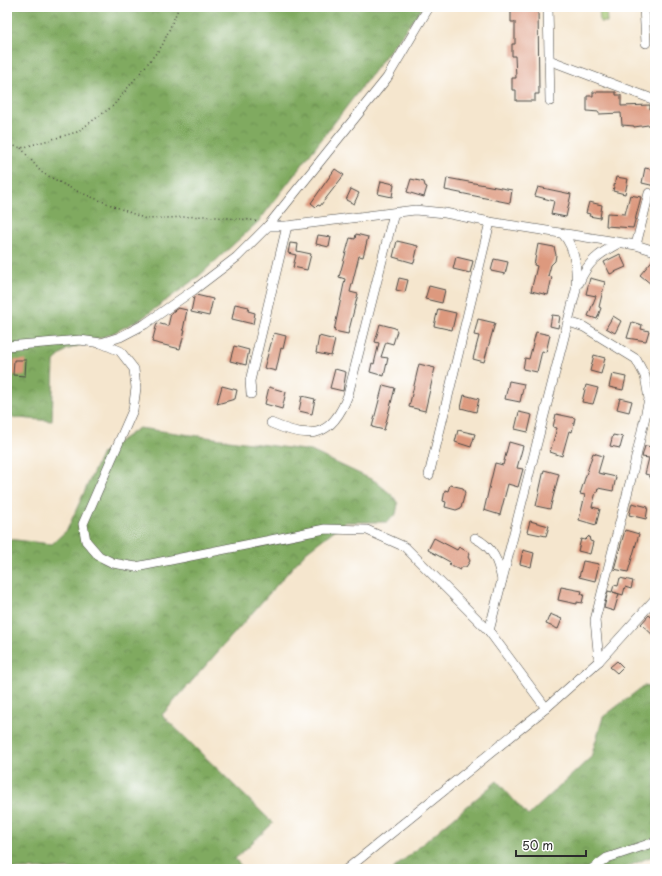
<svg xmlns="http://www.w3.org/2000/svg" width="662" height="876" font-family="'Playpen Sans',sans-serif">
<style>
.grass{fill:#a0c46d;stroke:#66784c}
.forest{fill:url(#forest-crowns);stroke:#566a46}
.building{fill:#dd997e}
.lines{fill:none;stroke-linecap:round;stroke-linejoin:round}
.minor-casing{stroke:#494743;stroke-width:10}
.path{stroke:#494743;stroke-width:1.5;stroke-dasharray:1 3;stroke-linecap:butt}
.minor{stroke:#fff;stroke-width:9}
</style>
<defs>
<pattern id="forest-crowns" width="20" height="18" patternUnits="userSpaceOnUse"><rect width="20" height="18" fill="#80aa60"/><path d="M2 6a3 3 0 1 1 6 0M12 15a3 3 0 1 1 6 0" fill="none" stroke="#698b4f"/></pattern>
</defs>
<rect width="100%" height="100%" fill="#fff"/>
<filter id="ink" filterUnits="userSpaceOnUse"><feTurbulence type="fractalNoise" baseFrequency=".025" numOctaves="2"/><feDisplacementMap in="SourceGraphic" scale="8" xChannelSelector="R" yChannelSelector="G"/><feConvolveMatrix kernelMatrix="1 2 1 2 8 2 1 2 1" color-interpolation-filters="sRGB"/></filter>
<filter id="wash" filterUnits="userSpaceOnUse"><feTurbulence type="fractalNoise" baseFrequency=".012" numOctaves="4" result="noise"/><feDisplacementMap in="SourceGraphic" scale="16" xChannelSelector="R" yChannelSelector="G"/><feGaussianBlur stdDeviation="0.9" result="paint"/><feColorMatrix in="noise" values="0 0 0 0 0 0 0 0 0 0 0 0 0 0 0 0 0 1.4 0 .05"/><feComposite in="paint" operator="in"/></filter>
<g filter="url(#wash)">
<rect width="100%" height="100%" fill="#f5e6ce"/>
<path class="grass" d="M599 7H606L607 22H600Z"/>
<g class="forest">
<path d="M7 7H423L259 221 199 276 141 319 111 334 66 350 54 361 52 421 7 417Z"/>
<path d="M139 428 311 451 375 481 393 496 398 504 396 514 387 522H345L306 552 162 715 273 823 235 859 244 869H7V539L52 544 67 530 102 453Z"/>
<path d="M645 685 655 687V855L622 869H393L497 781 528 816 591 757 603 717Z"/>
</g>
<g id="blocks">
<g class="building">
<path d="M515 7H538L539 94H535V101H516V90H512V78H516L515 56H512V44H515V22H511V10H515Z"/>
<path d="M593 92H616V95H621V106L650 105V109H655V124L634 127V126L622 125 621 113 599 114V112L587 111V96H593Z"/>
<path d="M645 168 655 170V186L642 183Z"/>
<path d="M335 169 344 175 320 206 318 205 316 207 311 203Z"/>
<path d="M616 177 628 179 625 194 613 191Z"/>
<path d="M447 178 512 190 510 203 445 190Z"/>
<path d="M411 179 424 182 425 186 427 187 424 197 407 192Z"/>
<path d="M381 181 394 184 392 197 378 194Z"/>
<path d="M538 187 571 194 566 217 551 214 554 201 535 196Z"/>
<path d="M351 189 359 193 354 204 346 200Z"/>
<path d="M630 195 641 197 633 228 606 226 607 213 625 214Z"/>
<path d="M589 202 602 205 600 218 589 216 590 214 586 213Z"/>
<path d="M356 234 368 237 363 257 359 256 350 292 358 294 348 334 334 331 345 279 339 277 350 238 355 239Z"/>
<path d="M318 235 331 237 329 247 316 244Z"/>
<path d="M397 241 418 246 414 263 393 257Z"/>
<path d="M290 243 298 244 297 251 311 254 307 270 293 267 296 255 288 253Z"/>
<path d="M538 244 554 247 556 255 555 261 551 265 548 276 552 277 548 295 531 291 537 266 534 265Z"/>
<path d="M620 254 626 267 610 274 604 262Z"/>
<path d="M456 257 473 261 470 273 453 269Z"/>
<path d="M655 257V279L651 284 640 275Z"/>
<path d="M494 259 508 262 505 274 491 271Z"/>
<path d="M399 278 408 280 405 292 396 290Z"/>
<path d="M590 278 605 282 599 307 601 308 597 319 588 316 596 296 586 294Z"/>
<path d="M429 286 445 290 442 303 425 299Z"/>
<path d="M196 295 213 299 209 316 191 312 194 297Z"/>
<path d="M235 304 249 307 248 311 255 313 253 324 232 319Z"/>
<path d="M178 308 187 310 183 330H185L180 349 152 342 157 323 168 326 171 313Z"/>
<path d="M438 309 456 313 452 330 434 326Z"/>
<path d="M552 315 560 316 558 328 550 326Z"/>
<path d="M613 316 621 321 615 333 606 328Z"/>
<path d="M478 319 495 323 484 362 473 359 479 336 474 335Z"/>
<path d="M632 322 642 325 641 329 649 331 646 341 627 338Z"/>
<path d="M380 324 395 328 397 331 393 344 386 342 381 357 388 358 384 376 370 372 372 363 374 364 379 343 375 342Z"/>
<path d="M536 332 550 335 546 352 542 351 537 372 523 369 525 358 529 359Z"/>
<path d="M274 333 286 336 283 349 281 348 276 371 264 368Z"/>
<path d="M319 336 335 340 331 356 316 353Z"/>
<path d="M234 346 249 350 246 365 230 361Z"/>
<path d="M594 355 605 358 601 374 590 371Z"/>
<path d="M14 360H26L25 376 13 375Z"/>
<path d="M419 364 435 368 425 411 409 407Z"/>
<path d="M335 369 346 372 343 391 330 388Z"/>
<path d="M612 374 626 377 623 390 609 387Z"/>
<path d="M509 381 524 384 520 402 505 399Z"/>
<path d="M383 385 395 388 384 430 372 427Z"/>
<path d="M586 385 598 388 593 404 582 402Z"/>
<path d="M222 386 237 390 235 399 217 404Z"/>
<path d="M269 387 286 392 282 409 265 404Z"/>
<path d="M464 395 479 399 476 412 461 408Z"/>
<path d="M302 396 315 399 312 414 299 411Z"/>
<path d="M620 398 632 401 629 412 617 409Z"/>
<path d="M519 412 532 415 528 432 515 429Z"/>
<path d="M556 414 575 418 572 432 569 431 562 456 550 452 557 428 553 427Z"/>
<path d="M458 430 475 434 471 447 455 442Z"/>
<path d="M613 435 623 437 620 448 610 446Z"/>
<path d="M509 442 523 446 517 468 523 469 518 487 508 484 500 515 484 510 495 463 503 465Z"/>
<path d="M645 446 655 447V486L649 475 645 474 649 458 642 457Z"/>
<path d="M593 453 603 456 598 473 616 477 613 491 598 488 597 493 596 492 592 507 600 509 596 525 579 520 585 495 580 494Z"/>
<path d="M544 470 559 474 550 509 536 506Z"/>
<path d="M450 485 463 488 465 493 461 508 456 510 445 507 446 502 443 501 445 490 448 491Z"/>
<path d="M632 503 648 507 646 519 629 515Z"/>
<path d="M530 521 549 526 546 536 527 532Z"/>
<path d="M625 530 639 534 628 572 614 569Z"/>
<path d="M589 536 590 541 593 542 590 554 578 551 581 539 585 540Z"/>
<path d="M434 538 457 550 459 547 470 553 468 557 470 561 466 567H462L460 570 449 565 450 562 428 550Z"/>
<path d="M523 550 534 553 531 567 520 564Z"/>
<path d="M583 561 599 564 595 581 579 577Z"/>
<path d="M620 578 633 581 631 589 625 587 623 595 613 592 619 594 614 611 604 608 608 591 612 592 614 585 618 586Z"/>
<path d="M561 587 582 591 581 594H584L582 603 577 602V604L558 600Z"/>
<path d="M550 614 562 619 558 629 546 624Z"/>
<path d="M649 615 655 620V637L641 624Z"/>
<path d="M617 661 623 667 617 673 610 667Z"/>
</g>
</g>
</g>
<g filter="url(#ink)">
<use href="#blocks" fill-opacity="0" stroke="#494743" stroke-width="1"/>
<g class="lines">
<g class="minor-casing">
<g id="minor">
<path d="M548 7 550 101"/>
<path d="M644 7 646 43"/>
<path d="M549 60 655 100"/>
<path d="M268 226H287L415 210 445 213 490 222 636 245 655 251"/>
<path d="M636 245 649 193"/>
<path d="M579 283C587 262 600 253 619 243"/>
<path d="M569 322 584 327 636 359 645 376 649 399 632 475 595 620 599 661"/>
<path d="M101 343 120 337 145 324 195 289 237 257 268 226 387 78 429 7"/>
<path d="M7 346 80 340 101 343 120 351 134 369 136 388 133 410 83 524 86 541 99 556 113 563 136 567 325 529 367 530 405 547 489 631 546 708"/>
<path d="M251 394 250 381 287 226"/>
<path d="M271 423C310 440 332 438 348 395L394 213"/>
<path d="M429 475 490 222"/>
<path d="M475 538C493 547 498 561 502 580"/>
<path d="M489 631 576 290C577 270 576 249 563 234"/>
<path d="M347 869 546 708 599 661 655 599"/>
<path d="M592 869 607 858 655 842"/>
</g>
</g>
<g class="path">
<path d="M7 144 21 148 77 132 113 106 162 46 179 7"/>
<path d="M21 148 41 172 74 190 146 219 204 216 251 220 258 222"/>
</g>
<use href="#minor" class="minor"/>
</g>
</g>
<rect width="662" height="876" fill="none" stroke="#fff" stroke-width="24"/>
<path d="M516 850v6h70v-6" fill="none" stroke="#2b2b2b" stroke-width="2"/>
<text x="522" y="850" font-size="12" fill="#2b2b2b" stroke="#ffffff" stroke-width="3" paint-order="stroke">50 m</text>
</svg>
